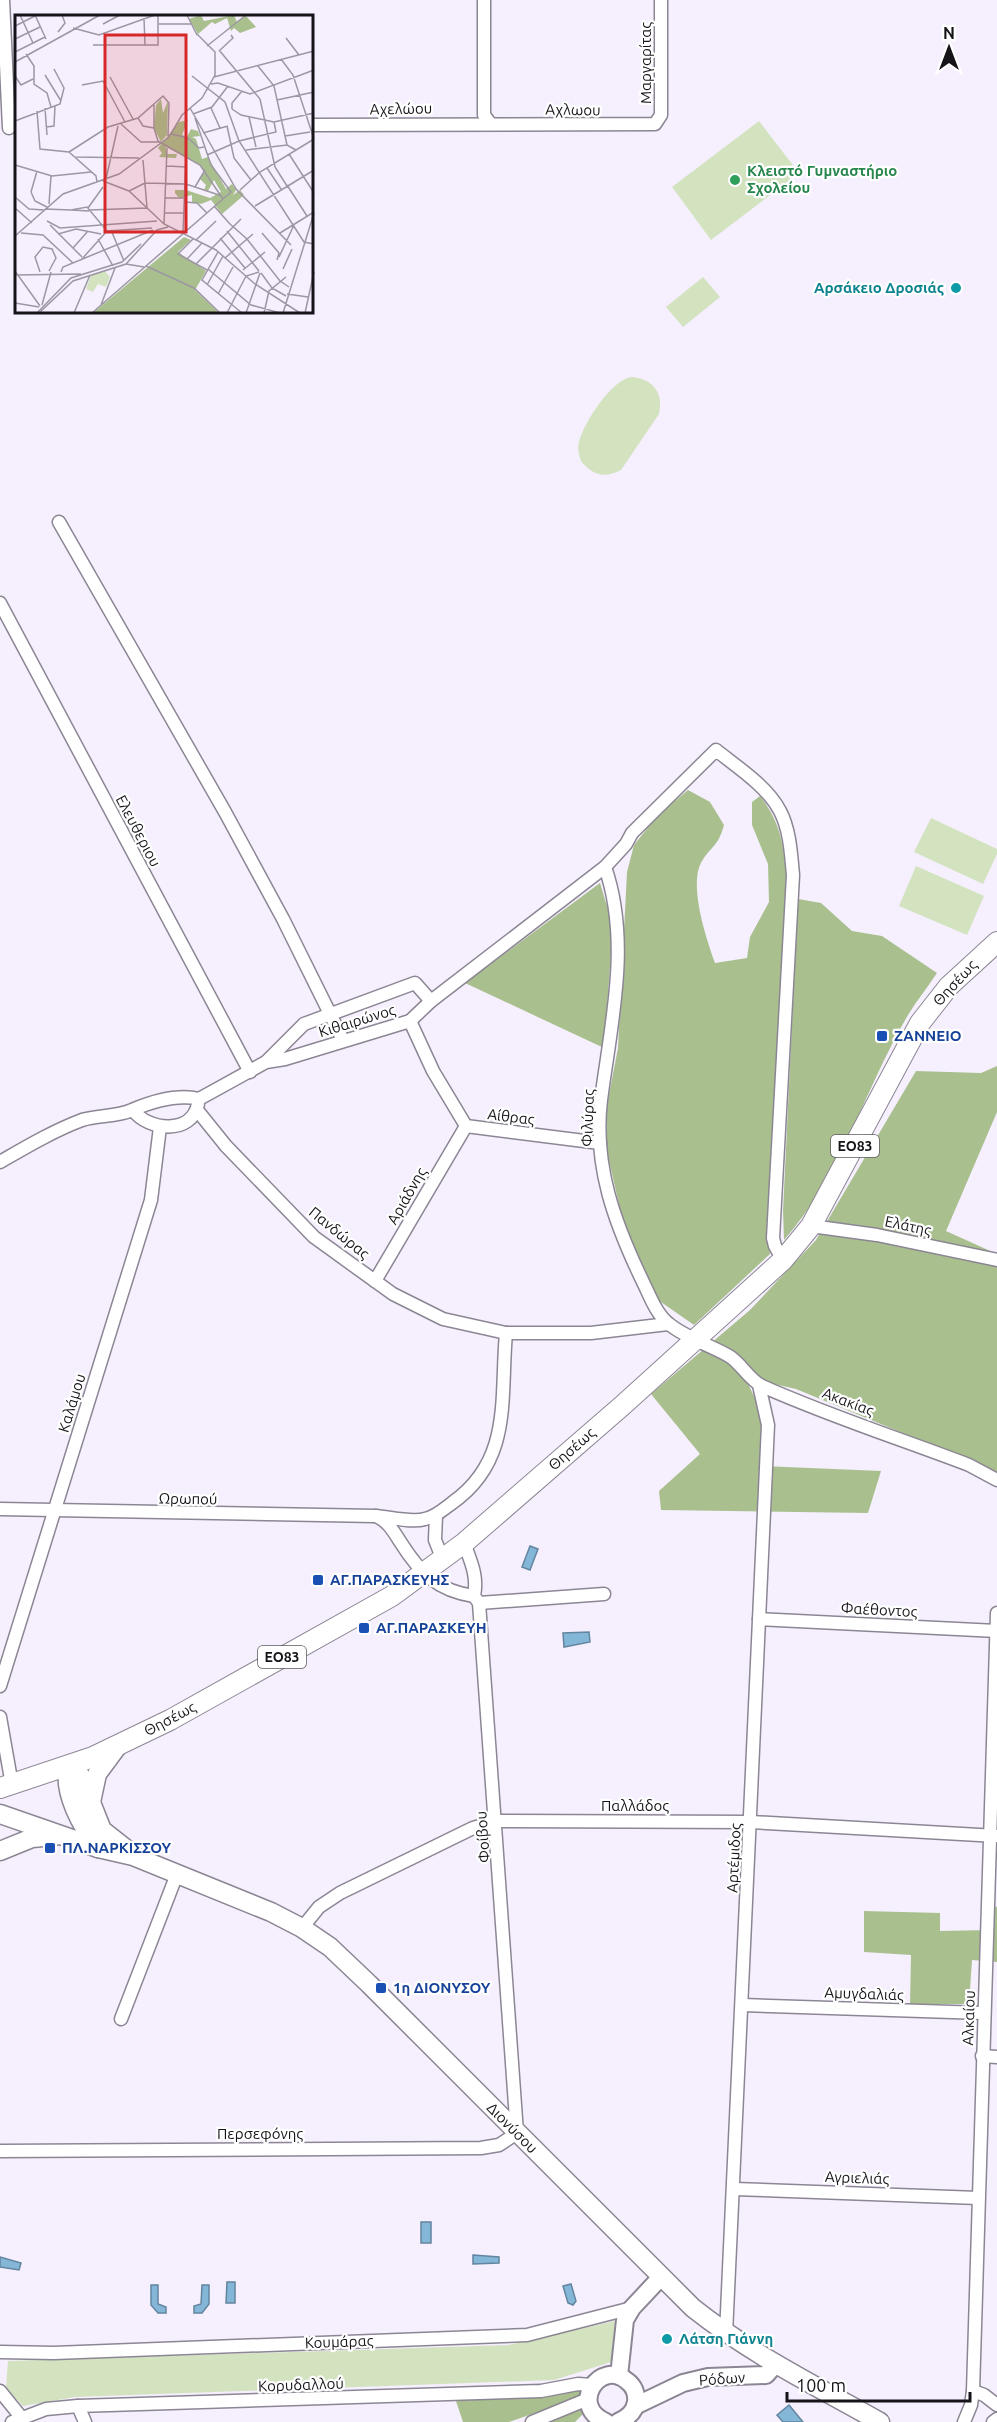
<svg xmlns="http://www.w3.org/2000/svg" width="997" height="2422" font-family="Ubuntu,sans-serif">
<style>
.green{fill:#d3e3c0}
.forest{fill:#a9c08e}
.water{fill:#84b6d8;stroke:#63859f;stroke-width:1.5}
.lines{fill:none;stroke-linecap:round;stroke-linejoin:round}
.minor-casing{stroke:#8c8694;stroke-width:15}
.tertiary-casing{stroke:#8c8694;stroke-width:20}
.secondary-casing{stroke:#8c8694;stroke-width:21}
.primary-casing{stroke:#8c8694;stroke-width:22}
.minor{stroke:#fff;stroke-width:12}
.tertiary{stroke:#fff;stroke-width:16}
.secondary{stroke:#fff;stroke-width:18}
.primary{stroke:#fff;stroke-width:20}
.leisure-dot{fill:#2e9e5b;stroke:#fff;stroke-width:2}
.culture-dot{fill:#0f9aa8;stroke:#fff;stroke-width:2}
.transit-dot{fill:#1a4fb4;stroke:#fff;stroke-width:2}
.labels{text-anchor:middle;stroke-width:4.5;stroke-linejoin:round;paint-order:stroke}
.shield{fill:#fff;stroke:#5c5a5e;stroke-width:1.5}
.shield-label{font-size:14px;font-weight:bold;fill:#161419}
.street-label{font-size:15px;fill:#161419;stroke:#fff}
.leisure-label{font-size:15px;font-weight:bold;fill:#27864d;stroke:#fff;text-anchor:start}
.culture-label{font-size:15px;font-weight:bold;fill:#0d838f;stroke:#fff;text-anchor:end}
.transit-label{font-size:15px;font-weight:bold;fill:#164399;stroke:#fff;text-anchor:start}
.inset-road{fill:none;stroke:#9c97a2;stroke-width:1.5}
.view{fill:#d62828;fill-opacity:0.15;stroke:#d62828;stroke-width:3}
.inset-edge{fill:none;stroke:#161419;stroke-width:3}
</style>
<rect width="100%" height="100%" fill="#f5effe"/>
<g class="green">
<path d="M759 121 799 173 711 240 672 187Z"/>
<path d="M703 277 720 297 683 327 666 307Z"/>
<path d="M632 377C653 379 664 393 659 414L621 470C605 479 592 475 581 461 579 454 577 449 579 442 584 422 612 379 632 377Z"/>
<path d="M931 818 997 849V854L983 884 914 852Z"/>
<path d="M916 866 984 896 967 935 899 906Z"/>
<path d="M615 2321 611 2362 554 2380 75 2397 23 2406 6 2388 8 2361 508 2345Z"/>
</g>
<g class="forest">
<path d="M688 790 710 802 724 825C718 847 712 845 702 861 688 884 706 938 715 963L747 958 750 937 769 902 768 864 752 825V802L760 796C780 822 783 841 786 873L770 1211 767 1231 770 1254 694 1325 658 1300 623 1222 607 1152V1105L618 1048 627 872 634 845 657 816Z"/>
<path d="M600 883 610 916 611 952 604 1048 465 983Z"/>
<path d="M798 899 821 903 852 931 882 936 937 973C928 987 917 1000 908 1015 865 1088 841 1176 784 1240L783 1211Z"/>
<path d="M997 1066V1112L946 1231 997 1254V1472L796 1389 756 1380 749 1386C764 1413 762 1436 761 1466L881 1471 868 1513 661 1510 659 1491 700 1454 651 1394 750 1310 816 1240 916 1071 981 1073Z"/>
<path d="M992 1905 997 1907V1962L972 1960 969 2004H910L911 1955 864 1952V1911L940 1913V1931L989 1930Z"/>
<path d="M581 2390V2397L509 2422H463L456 2401 548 2396Z"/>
<path d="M580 2409 584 2413 575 2422H551Z"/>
</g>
<g class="water">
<path d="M530 1546 538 1549 530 1570 522 1567Z"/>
<path d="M589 1632 590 1642 564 1647 563 1633Z"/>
<rect x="421" y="2222" width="10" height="21"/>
<path d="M473 2255 499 2257V2263L473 2264Z"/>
<path d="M0 2257 21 2263 19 2270 0 2267Z"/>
<path d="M227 2282H235V2303H226Z"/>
<path d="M571 2284 576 2301 573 2305 568 2303 563 2286Z"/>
<path d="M151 2285H158V2304L166 2307V2313H158L151 2305Z"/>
<path d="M202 2285H209V2304L202 2313H194V2306L201 2304Z"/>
<path d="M789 2405 803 2422H783L777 2415Z"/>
</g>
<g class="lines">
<g class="minor-casing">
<g id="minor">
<path d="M3 0 9 128"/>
<path d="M484 0V115L490 123"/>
<path d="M312 125 655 124 661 115V0"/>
<path d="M59 522 225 812 283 919 343 1040"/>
<path d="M0 603 250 1072"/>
<path d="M605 867C631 942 611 1023 601 1100 593 1166 615 1224 643 1282 650 1296 656 1314 669 1324 686 1338 710 1345 729 1356 741 1363 749 1380 762 1386 829 1416 901 1439 969 1465L997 1480"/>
<path d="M410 1021 433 1071 466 1126 600 1143"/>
<path d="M266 1062 304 1024 415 983 431 1001"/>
<path d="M133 1110C148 1131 192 1135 198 1104"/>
<path d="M197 1110 226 1146 314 1237 393 1294 443 1319 506 1333H591L668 1324"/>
<path d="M0 1162C26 1147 53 1131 82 1120 98 1115 117 1117 132 1110 151 1102 178 1094 199 1099L266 1062 285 1059 410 1021 431 1001 605 867 626 844 632 833 716 750C737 767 767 786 780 811 790 830 791 854 793 875L773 1238 775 1246 783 1260"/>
<path d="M811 1226 877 1235 997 1260"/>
<path d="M375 1281 466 1126"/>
<path d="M0 1509 375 1516C390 1517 411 1523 425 1519 435 1517 444 1509 452 1503 513 1460 500 1398 506 1333"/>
<path d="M436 1515 435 1540 443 1560"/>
<path d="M376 1516C388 1521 394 1532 401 1543 420 1573 438 1591 474 1596"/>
<path d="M479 1603 604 1594"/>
<path d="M759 1619 997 1631"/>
<path d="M0 1686 151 1200 160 1127"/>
<path d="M0 1717 12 1785"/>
<path d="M302 1928 319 1907 340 1893 473 1828 497 1821 751 1822 997 1836"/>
<path d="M743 2005 983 2013"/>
<path d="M121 2019 177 1874"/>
<path d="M982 2056 997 2057"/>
<path d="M0 2151 481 2148 499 2145 517 2133 479 1603 474 1596C478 1576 471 1562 464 1543"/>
<path d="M734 2189 978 2198"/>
<path d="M726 2334 768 1425 759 1385"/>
<path d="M0 2352 54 2353 527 2335 632 2308"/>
<path d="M0 2391 21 2417"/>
<path d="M973 2391 984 2395 997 2405"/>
<path d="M78 2406 85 2422"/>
<path d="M12 2422 46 2409 78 2406 541 2391 578 2384 593 2385"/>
<path d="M532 2422 588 2399"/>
<path d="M964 2422 971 2405 973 2391 997 1613"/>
<path d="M993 2422 997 2419"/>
</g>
</g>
<g class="tertiary-casing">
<g id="tertiary">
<path d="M619 2376 625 2320 632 2308 661 2277"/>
<path d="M635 2406 683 2383 708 2377 766 2375 775 2365"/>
<path d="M606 2422C568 2406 600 2358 627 2381 634 2386 637 2394 636 2402 635 2412 627 2418 618 2422"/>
</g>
</g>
<g class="secondary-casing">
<g id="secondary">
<path d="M91 1802 97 1774 117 1747"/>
<path d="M0 1814 98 1848 133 1856 271 1912 302 1928 330 1947 369 1984 693 2308C751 2354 816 2386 880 2422"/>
<path d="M98 1848C83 1828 62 1792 69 1767L80 1775 102 1830 130 1852"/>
<path d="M0 1851 32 1838 55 1836"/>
</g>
</g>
<g class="primary-casing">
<path id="primary" d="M0 1788 93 1757 170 1720 392 1596 464 1543 623 1405 783 1260 811 1226 920 1023 949 986 997 942"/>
</g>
<use href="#minor" class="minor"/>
<use href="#tertiary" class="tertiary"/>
<use href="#secondary" class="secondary"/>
<use href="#primary" class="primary"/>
</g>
<circle class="leisure-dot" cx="735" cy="180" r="6"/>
<g class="culture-dot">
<circle cx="956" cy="288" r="6"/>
<circle cx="667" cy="2339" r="6"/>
</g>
<g class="transit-dot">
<rect x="876" y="1030" width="12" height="12" rx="3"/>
<rect x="312" y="1574" width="12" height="12" rx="3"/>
<rect x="358" y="1622" width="12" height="12" rx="3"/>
<rect x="44" y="1842" width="12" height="12" rx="3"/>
<rect x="375" y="1982" width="12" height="12" rx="3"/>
</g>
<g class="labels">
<g class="shield">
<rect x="831" y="1135" width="48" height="22" rx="4.5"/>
<rect x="258" y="1646" width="48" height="22" rx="4.5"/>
</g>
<g class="shield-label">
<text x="855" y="1151">ΕΟ83</text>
<text x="282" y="1662">ΕΟ83</text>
</g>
<g class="street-label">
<text transform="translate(646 63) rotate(-90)" y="5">Μαργαρίτας</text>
<text transform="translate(401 109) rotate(-1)" y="5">Αχελώου</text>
<text transform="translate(573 110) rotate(1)" y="5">Αχλωου</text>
<text transform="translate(138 831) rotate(62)" y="5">Ελευθεριου</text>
<text transform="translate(955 983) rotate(-47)" y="5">Θησέως</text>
<text transform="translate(357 1021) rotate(-17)" y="5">Κιθαιρώνος</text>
<text transform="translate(511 1117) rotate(7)" y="5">Αίθρας</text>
<text transform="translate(588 1118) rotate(-88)" y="5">Φιλύρας</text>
<text transform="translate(407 1196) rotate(-60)" y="5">Αριάδνης</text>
<text transform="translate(908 1226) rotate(12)" y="5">Ελάτης</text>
<text transform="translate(339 1233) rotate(39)" y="5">Πανδώρας</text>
<text transform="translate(848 1402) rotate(21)" y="5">Ακακίας</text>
<text transform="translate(72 1403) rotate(-73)" y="5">Καλάμου</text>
<text transform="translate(572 1449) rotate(-41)" y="5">Θησέως</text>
<text transform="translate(188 1499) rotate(1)" y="5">Ωρωπού</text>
<text transform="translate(879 1610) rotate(3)" y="5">Φαέθοντος</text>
<text transform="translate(170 1719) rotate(-28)" y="5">Θησέως</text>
<text x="635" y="1811">Παλλάδος</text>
<text transform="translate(483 1837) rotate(-94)" y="5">Φοίβου</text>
<text transform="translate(734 1858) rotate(-87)" y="5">Αρτέμιδος</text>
<text transform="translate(864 1994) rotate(2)" y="5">Αμυγδαλιάς</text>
<text transform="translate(969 2018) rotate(-88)" y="5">Αλκαίου</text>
<text transform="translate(512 2128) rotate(45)" y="5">Διονύσου</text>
<text x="260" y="2139">Περσεφόνης</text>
<text transform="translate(857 2178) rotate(2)" y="5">Αγριελιάς</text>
<text transform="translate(339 2342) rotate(-2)" y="5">Κουμάρας</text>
<text transform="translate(722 2379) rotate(-4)" y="5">Ρόδων</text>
<text transform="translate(301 2385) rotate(-2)" y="5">Κορυδαλλού</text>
</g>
<g class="leisure-label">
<text x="747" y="176">Κλειστό Γυμναστήριο<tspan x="747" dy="17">Σχολείου</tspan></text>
</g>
<g class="culture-label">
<text x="944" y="293">Αρσάκειο Δροσιάς</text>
<text x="679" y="2344" text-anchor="start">Λάτση Γιάννη</text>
</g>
<g class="transit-label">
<text x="894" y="1041">ΖΑΝΝΕΙΟ</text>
<text x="330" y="1585">ΑΓ.ΠΑΡΑΣΚΕΥΗΣ</text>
<text x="376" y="1633">ΑΓ.ΠΑΡΑΣΚΕΥΗ</text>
<text x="62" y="1853">ΠΛ.ΝΑΡΚΙΣΣΟΥ</text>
<text x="393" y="1993">1η ΔΙΟΝΥΣΟΥ</text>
</g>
</g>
<g transform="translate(15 15)">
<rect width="298" height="298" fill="#f5effe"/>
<path d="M90 256 95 262 91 272 83 269 78 277 71 274 76 260Z" fill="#d3e3c0"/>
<path d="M186 0 189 6 219 0 222 7 231 1 241 12 225 18 219 13 216 16 212 3 200 9 197 7 183 19 174 4ZM146 84 148 98 153 86 152 120 146 127 139 113 141 90ZM173 105 167 120 172 122 176 114 183 116 185 121 177 122 181 124 187 144 193 142 211 174 217 169 221 175 218 180 225 175 229 180 207 199 196 185 186 189 177 187V180L164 183 160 178V175H171L195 183 206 177 199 165 193 176 189 175 191 170 184 163 190 157 185 150 151 132 152 139H162L161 143 144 142 147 138 143 133 164 107ZM169 222 176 225 163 237 191 256 180 275 204 298H78Z" fill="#a9c08e"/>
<path class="inset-road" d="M5 0 18 28M20 0 31 24M172 0 182 20M129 3 130 30M88 9 105 0M144 9H176M0 11 20 1M58 13 84 20 140 0M43 17 50 8 47 0M271 23 284 40M0 24 25 12M78 30H143V0M192 31 231 0M204 35 245 84 260 152 272 171M204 36 218 23 216 20M0 37 30 22M11 39 19 51V69L32 78 36 92M266 44 278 60 299 124M0 47 85 0M243 51 259 71 272 130M30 60 46 86M0 61 6 70 18 64M177 61 210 87 224 126 289 227 299 229M95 62 118 104M199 62 299 36M196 69 203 68 235 79 299 55M67 70 88 66 110 107M262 85 299 77M139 90V113L143 126 185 150 208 184M30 93 32 120M175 93 221 174 276 230M196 93 205 113M217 94 226 100 259 107 299 98M217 94V88L227 76M22 96 25 134 54 137M178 99 197 92 213 71M234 102 241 132M123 103 128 111 139 113M0 106 45 89 49 73 39 54M106 109 126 127H144M212 111 219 143 236 165M31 112 39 111 40 91M188 118 213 111M156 119 173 123 184 133 189 132M270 121 295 117M231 135 272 130 281 135M54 137 93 112 123 103 148 81 154 88 153 121M54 137 81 161 82 167M274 139 299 178M192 140 224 126 261 117 259 107M59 142 124 143M0 150 37 161 76 157M152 151 171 152M252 153 266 174M91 164 103 111M88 166 114 176 149 209 201 235 240 269 285 298M272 170 292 201M180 172 190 155M225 175 245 157 299 124M114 176 130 168 171 169 207 181M16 177 22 156M16 177 20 186 32 192M0 182 14 194 29 195M150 183H170M170 187 182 188 192 198M34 189 36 161M199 191 215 209M240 191 299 155M0 193 17 208M73 193 88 172M30 194 56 195M74 195 132 193 128 145M74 196 56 195 72 192 92 216M150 198H169M32 206 45 213 142 206M149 209 152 133M215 209 232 224 265 266 274 272M35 210 67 242M96 215 109 246M212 216 244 256M168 217 171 140M6 218 28 220 58 248M247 218 264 238 262 245M265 218 299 197M43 219 61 214 86 219M0 221 48 179 104 159 154 122 167 100 187 83 200 60V37L181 18M205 223 230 253M83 224 98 251M178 224 163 239 192 255M181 225 201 206M58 233 73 216M203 237 187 265 227 298M264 242 279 210M210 243 238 219M172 244 187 228M66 245 92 216 137 213M111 249 129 252M181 249 226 204M131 251 179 273 205 298M193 254 236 290 265 298M268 254 277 234M228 255 250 237M0 256 25 291M25 257 20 242 28 232 37 234 41 243 34 256M46 257 48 252 138 215M246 258 257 273 271 281M0 260 66 259M192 270 208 241M203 279 218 252M272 279 293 282M0 288 24 292M27 290 36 257M86 290 100 253M22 298 56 263 107 247 126 229M24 298 58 266 111 249 142 215 153 212M59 298 75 260M77 298 216 177 196 150 180 103M212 298 231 261 244 257M231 298 245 258M249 298 254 276 271 262M268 298 299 198M290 298 299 257"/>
<path class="view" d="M90 20H171V217H90Z"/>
<rect width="298" height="298" class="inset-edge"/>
</g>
<g transform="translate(949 48)" stroke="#ffffff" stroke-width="4.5" paint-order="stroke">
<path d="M0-4.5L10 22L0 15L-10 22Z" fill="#161419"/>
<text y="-9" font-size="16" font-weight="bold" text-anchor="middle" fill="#161419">N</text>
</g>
<path d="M787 2392v9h183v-9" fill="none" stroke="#161419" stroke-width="3"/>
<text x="796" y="2392" font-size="18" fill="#161419" stroke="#ffffff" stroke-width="4.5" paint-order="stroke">100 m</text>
</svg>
